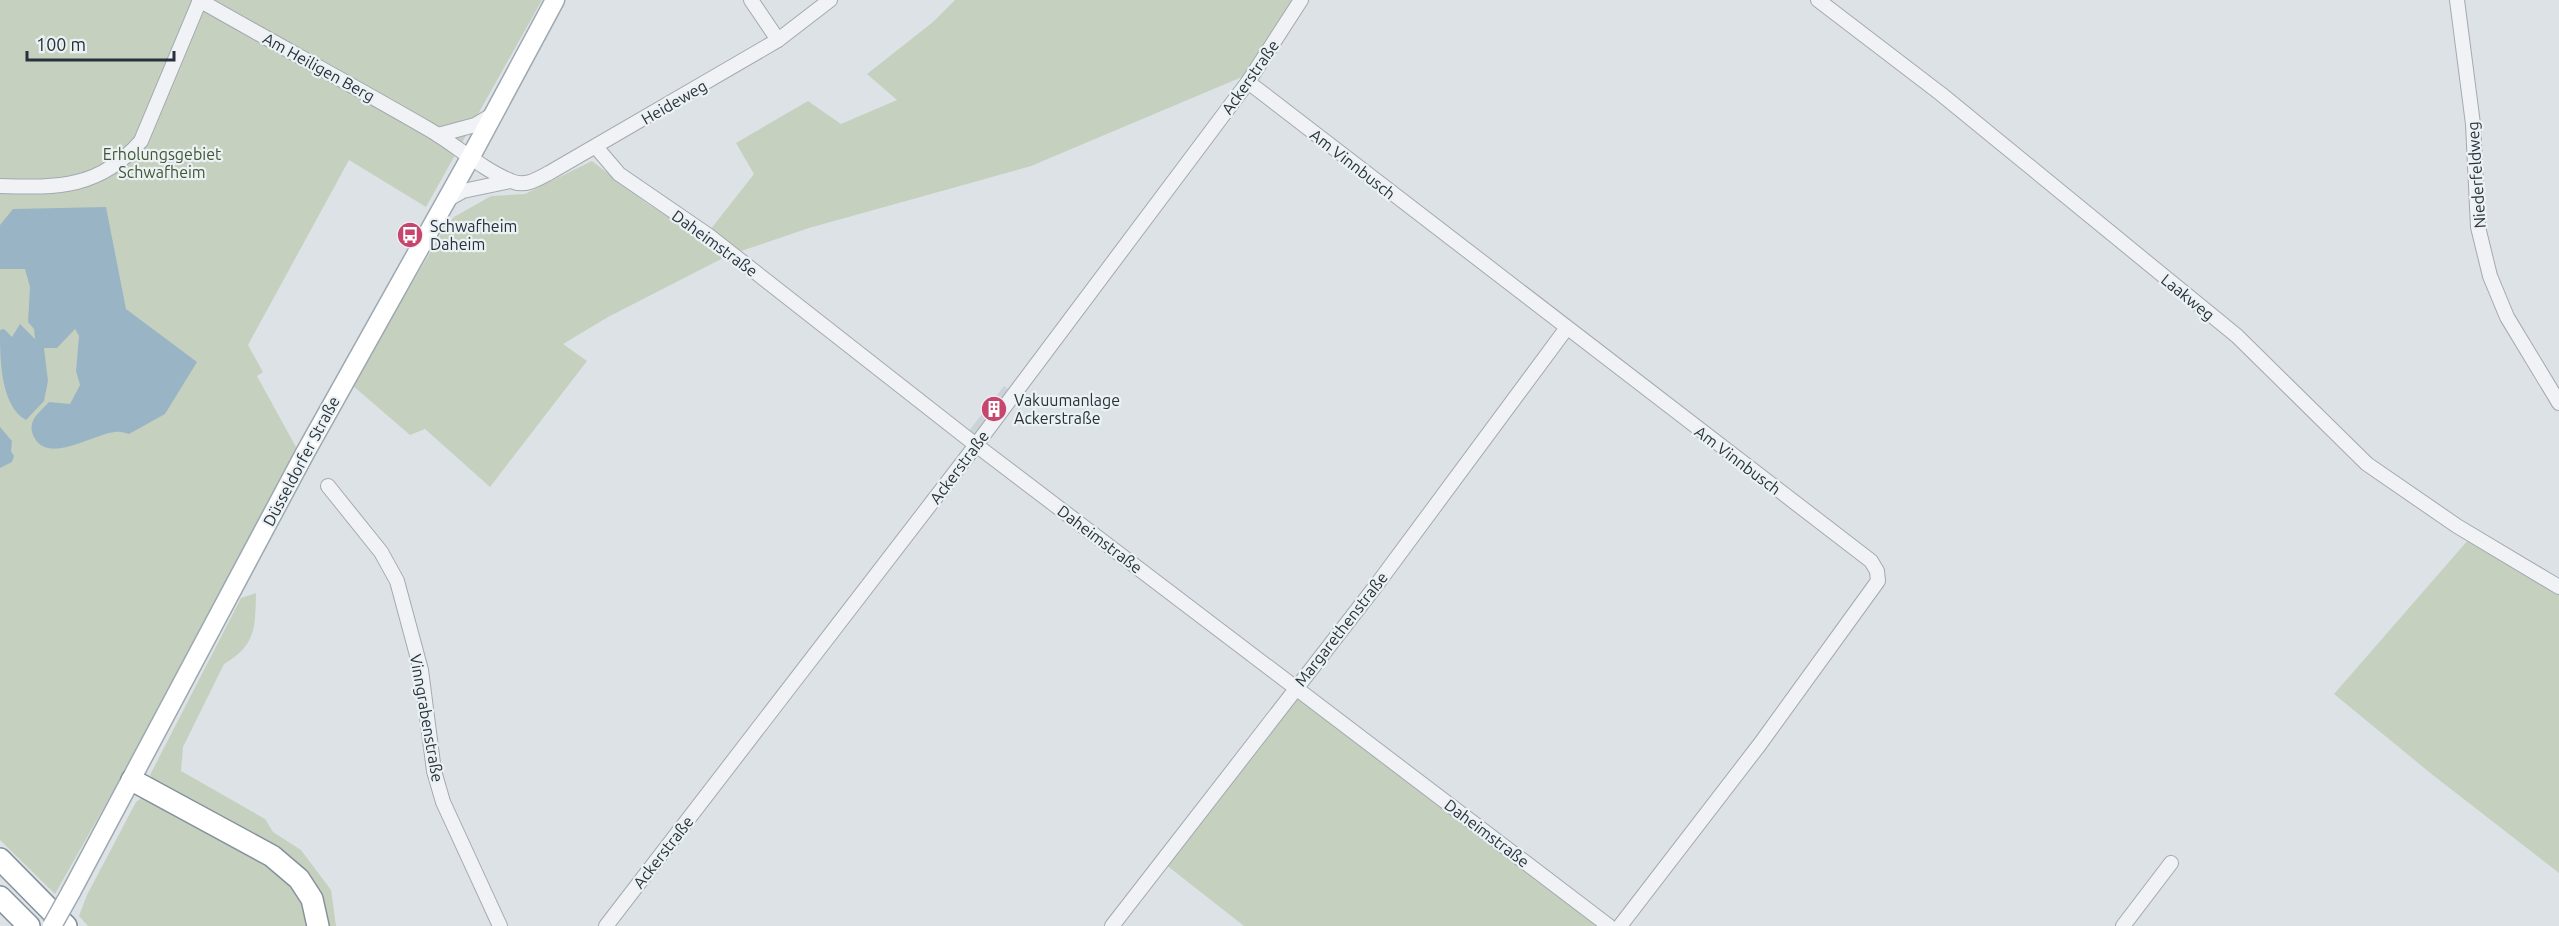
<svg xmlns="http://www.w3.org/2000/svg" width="2559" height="926" font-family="Ubuntu,sans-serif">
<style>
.built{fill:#cbd2d8}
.green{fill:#c6d0bf}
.water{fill:#99b5c5}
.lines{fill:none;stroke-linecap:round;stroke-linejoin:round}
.minor-casing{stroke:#a3aab0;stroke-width:16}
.major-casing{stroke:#9da8b1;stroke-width:21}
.highway-casing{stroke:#85929c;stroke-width:24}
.minor{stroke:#f0f2f5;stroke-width:14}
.major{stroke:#fff;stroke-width:18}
.highway{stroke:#fff;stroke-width:21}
.major-bridge-casing{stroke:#9da8b1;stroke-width:21;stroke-linecap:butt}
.major-bridge{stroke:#fff;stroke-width:18}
.labels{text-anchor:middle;stroke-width:4.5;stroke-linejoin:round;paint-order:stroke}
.street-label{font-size:16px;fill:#27323c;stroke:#ecf1f4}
.park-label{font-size:16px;fill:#415735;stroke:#ecf1f4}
.poi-label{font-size:16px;fill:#27323c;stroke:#ecf1f4;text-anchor:start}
</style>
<rect width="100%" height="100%" fill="#dde2e6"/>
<path class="built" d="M1004 386 1012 392 976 439 968 432Z"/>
<g class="green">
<path d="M0 0H542L426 207 349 160 248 345 263 372 257 376 297 449 125 770 55 894 0 840Z"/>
<path d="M955 0H1296L1249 74 1031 166 809 228 727 256 608 317 563 344 587 361 490 487 425 429 410 435 352 385 441 234 454 217 491 196 525 194 592 161 645 202 703 239 754 174 736 143 808 101 841 124 897 100 867 74 933 22Z"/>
<path d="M2469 539 2559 592V873L2434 776 2334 694Z"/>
<path d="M256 593C255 626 257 645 224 664L183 747 181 771 265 819 273 832 301 850 331 890 336 926H325L320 903 157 783 150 775 241 598Z"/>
<path d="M1297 694 1603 926H1244L1165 864Z"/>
<path d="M143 797 225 837 290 880 304 902 310 926H88L79 916 87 895 136 802Z"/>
</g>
<g class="water">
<path d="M106 207 126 309 197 362 165 414 129 434C125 433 120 431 115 432 93 434 48 465 34 437 26 421 39 413 49 402L70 404 80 385 76 371 79 336 75 329 57 348H44L48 381 44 401 26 420C0 406 0 357 0 330L4 329 12 337 20 324 35 339 34 329 28 322 30 287 25 269H0V225L13 209Z"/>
<path d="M0 427 12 441 11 451 14 456 12 462 0 468Z"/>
</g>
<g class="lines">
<g class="minor-casing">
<g id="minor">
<path d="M199 0C276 44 354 86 430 130 456 145 483 170 511 181 525 187 536 180 549 173L778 40 830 0"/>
<path d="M751 0 778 40"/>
<path d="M1818 0 1941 94 2237 336 2367 464 2457 526 2559 587"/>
<path d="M2457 0 2473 124 2478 227 2490 276 2507 317 2559 403"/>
<path d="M1248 82 1871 561 1877 571 1878 581 1760 744 1620 926"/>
<path d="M438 135 475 125 492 115"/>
<path d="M596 147 619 174 708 235 976 445 1609 926"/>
<path d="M0 186C59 188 100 188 141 141L200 0"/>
<path d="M447 200 463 191 510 181"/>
<path d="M328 486 381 552 397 581 421 670 434 771 443 802 500 926"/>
<path d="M606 926 976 445 1248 82 1301 0"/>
<path d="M1112 926 1375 587 1566 329"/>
<path d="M2123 926 2171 863"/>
</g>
</g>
<g class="major-casing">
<path id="major" d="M71 892 305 453 470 158 555 0"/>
</g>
<g class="highway-casing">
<g id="highway">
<path d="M132 780 272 856 299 879 312 899 318 926"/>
<path d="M0 859 66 926"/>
<path d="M0 897 29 926"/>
</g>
</g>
<use href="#minor" class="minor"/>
<use href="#major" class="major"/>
<use href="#highway" class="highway"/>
<g class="major-bridge-casing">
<path id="major-bridge" d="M52 926 71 892"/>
</g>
<use href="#major-bridge" class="major-bridge"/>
</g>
<defs>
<g id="bus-disc" transform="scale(1.35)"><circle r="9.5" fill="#c7466d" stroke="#ecf1f4"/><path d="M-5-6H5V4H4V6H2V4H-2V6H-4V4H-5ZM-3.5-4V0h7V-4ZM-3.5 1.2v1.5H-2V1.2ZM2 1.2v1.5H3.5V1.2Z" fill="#fff"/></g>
<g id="building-disc" transform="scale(1.35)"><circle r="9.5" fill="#c7466d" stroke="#ecf1f4"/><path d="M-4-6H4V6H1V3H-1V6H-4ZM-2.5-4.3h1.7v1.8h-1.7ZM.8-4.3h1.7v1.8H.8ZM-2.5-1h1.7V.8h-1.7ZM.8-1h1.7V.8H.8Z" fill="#fff"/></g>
</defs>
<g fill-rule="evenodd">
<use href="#bus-disc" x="410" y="235"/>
<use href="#building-disc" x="994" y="409"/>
</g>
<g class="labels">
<g class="street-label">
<text transform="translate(319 67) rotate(29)" y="6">Am Heiligen Berg</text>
<text transform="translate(1250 77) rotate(-55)" y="6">Ackerstraße</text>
<text transform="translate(674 102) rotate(-30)" y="6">Heideweg</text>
<text transform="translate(1353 164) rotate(38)" y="6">Am Vinnbusch</text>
<text transform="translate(2476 175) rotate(-94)" y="6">Niederfeldweg</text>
<text transform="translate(715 243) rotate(36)" y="6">Daheimstraße</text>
<text transform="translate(2188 297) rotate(39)" y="6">Laakweg</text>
<text transform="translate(1738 460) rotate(37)" y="6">Am Vinnbusch</text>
<text transform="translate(301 461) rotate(-62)" y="6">Düsseldorfer Straße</text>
<text transform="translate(959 467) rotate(-53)" y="6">Ackerstraße</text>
<text transform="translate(1100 539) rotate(37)" y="6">Daheimstraße</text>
<text transform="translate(1341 629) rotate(-52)" y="6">Margarethenstraße</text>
<text transform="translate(427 718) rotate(80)" y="6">Vinngrabenstraße</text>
<text transform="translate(1487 833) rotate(37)" y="6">Daheimstraße</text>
<text transform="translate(663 852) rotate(-52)" y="6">Ackerstraße</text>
</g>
<g class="park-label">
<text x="162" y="160">Erholungsgebiet<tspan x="162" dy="18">Schwafheim</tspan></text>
</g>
<g class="poi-label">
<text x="430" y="232">Schwafheim<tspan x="430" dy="18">Daheim</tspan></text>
<text x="1014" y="406">Vakuumanlage<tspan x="1014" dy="18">Ackerstraße</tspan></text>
</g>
</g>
<path d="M27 51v9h147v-9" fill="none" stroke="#27323c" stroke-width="3"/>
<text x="36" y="51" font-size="18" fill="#27323c" stroke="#ecf1f4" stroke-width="4.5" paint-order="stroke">100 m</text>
</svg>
